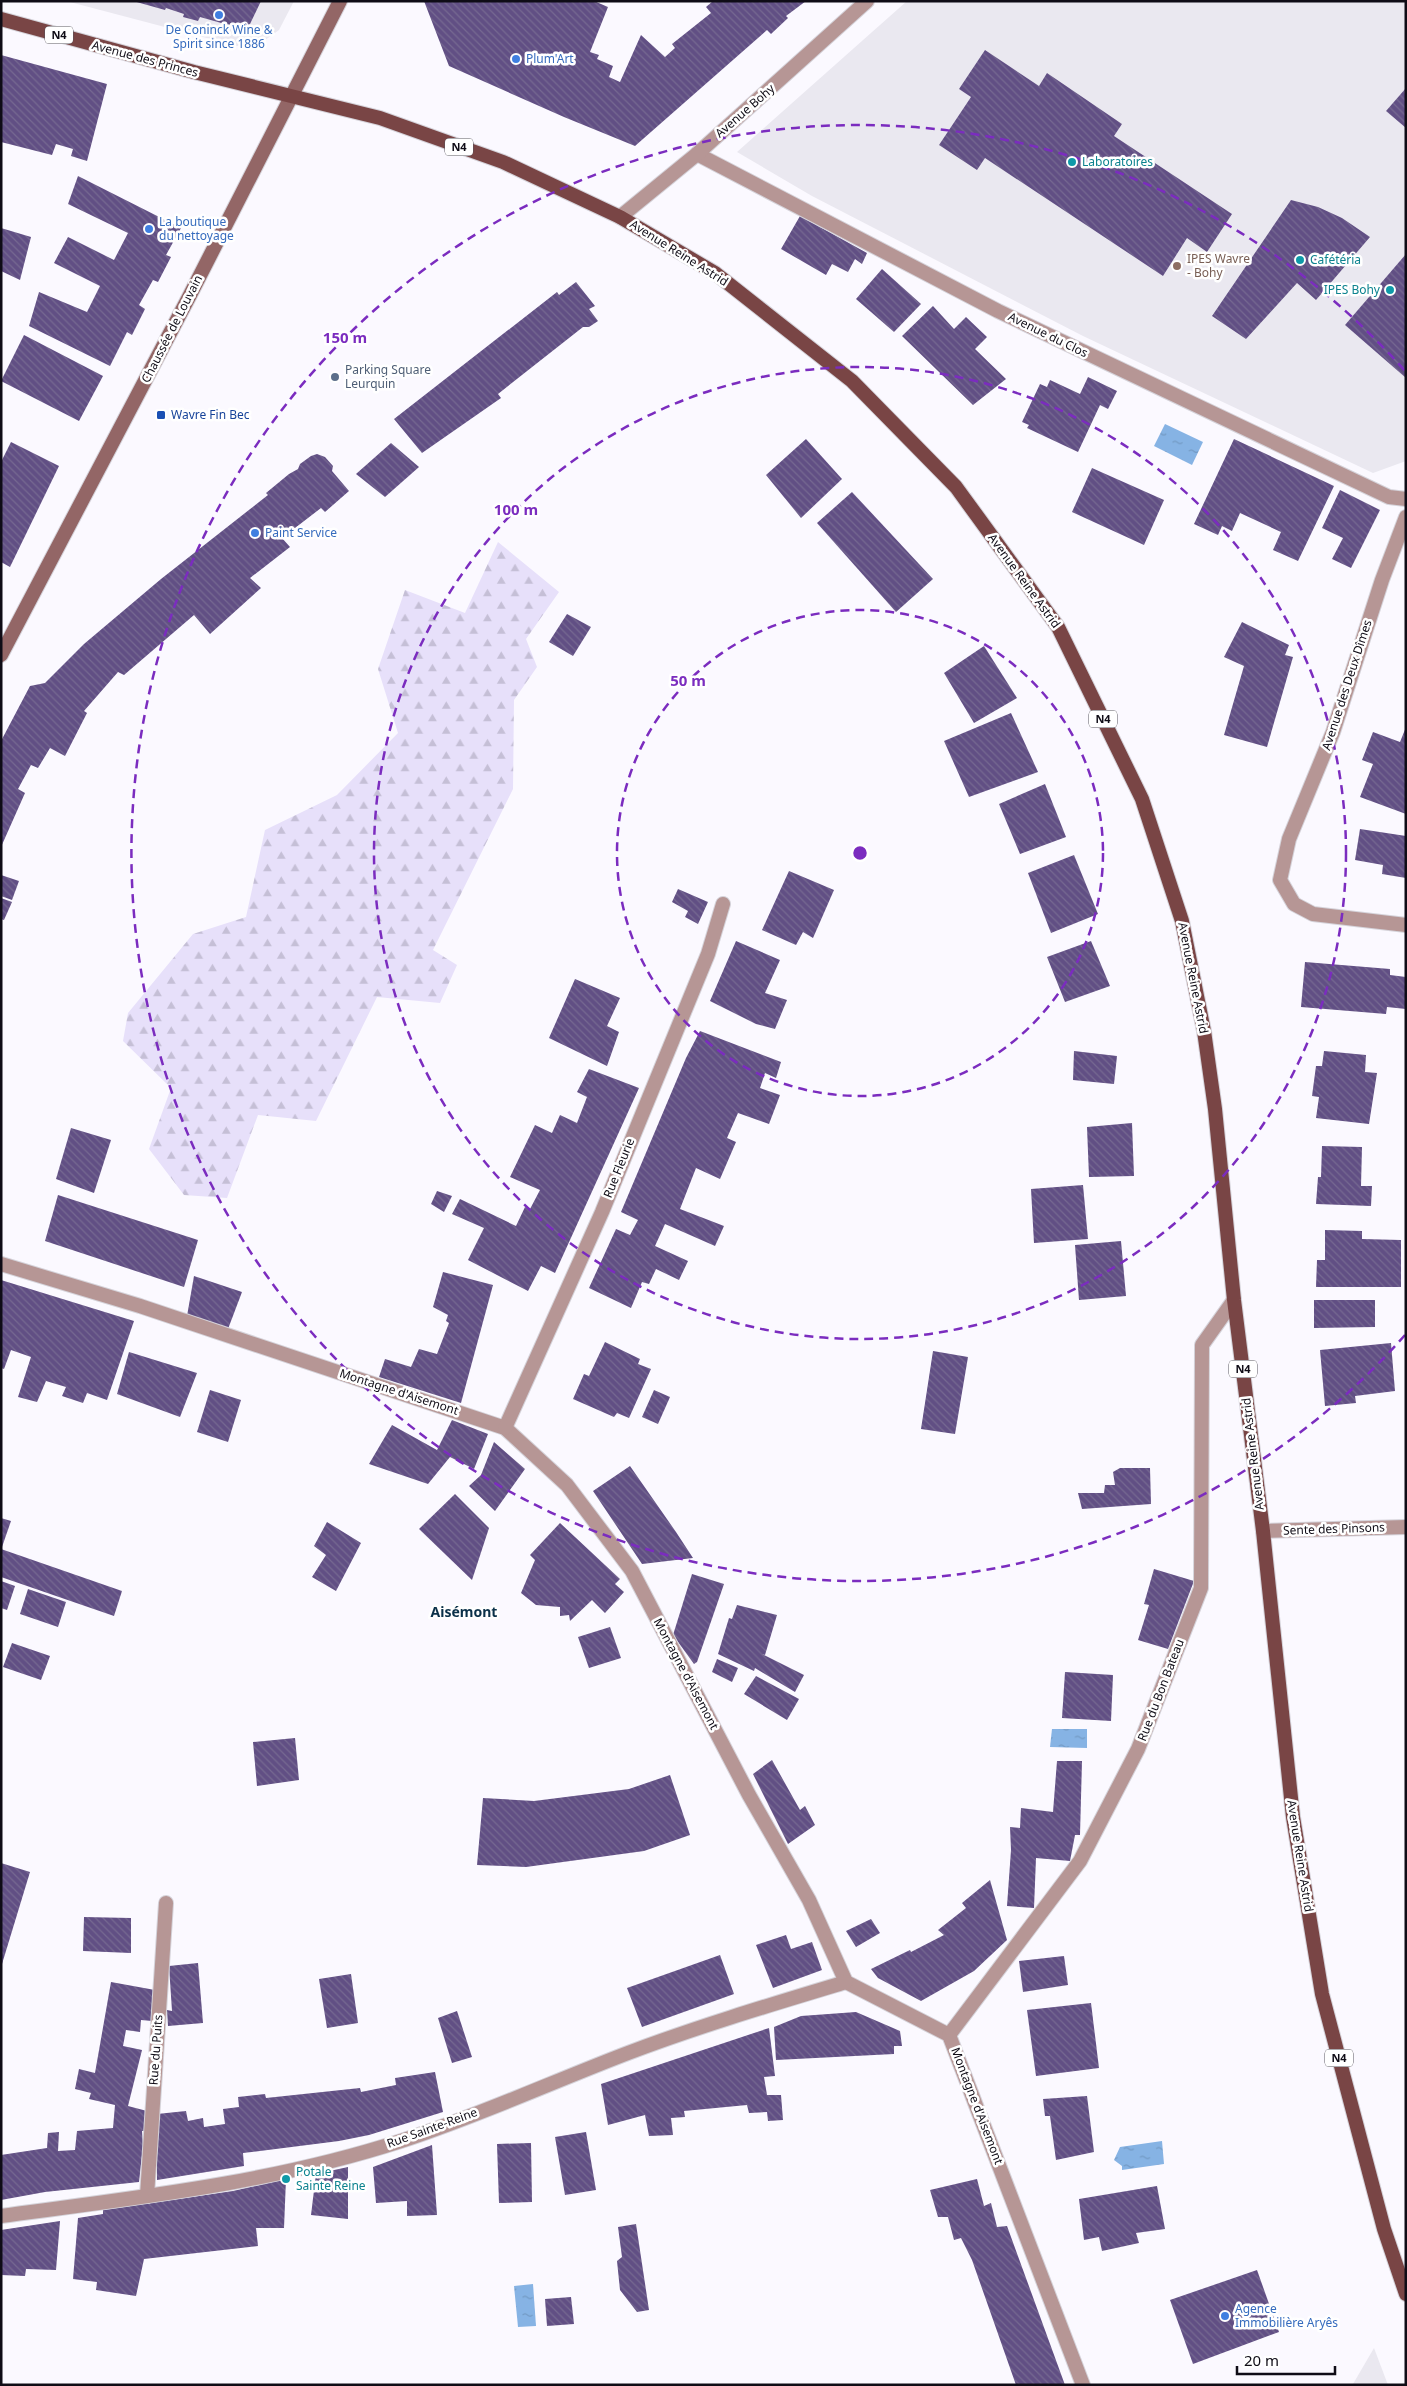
<svg xmlns="http://www.w3.org/2000/svg" width="1407" height="2386" font-family="'Noto Sans',sans-serif">
<style>
.built{fill:#eae8f0}
.forest{fill:url(#forest-firs)}
.water{fill:url(#water-ripples)}
.building{fill:url(#building-back-hatch)}
.lines{fill:none;stroke-linecap:round;stroke-linejoin:round}
.minor-casing{stroke:#d5d3da;stroke-width:16}
.secondary-casing{stroke:#d5d3da;stroke-width:16}
.primary-casing{stroke:#d5d3da;stroke-width:16}
.minor{stroke:#b69695;stroke-width:14}
.secondary{stroke:#936666;stroke-width:14}
.primary{stroke:#794545;stroke-width:14}
.ring{fill:none;stroke:#7b2cbf;stroke-width:2.5;stroke-dasharray:9 6}
.shop-dot{fill:#3f7fe0;stroke:#fff;stroke-width:2}
.culture-dot{fill:#0f9aa8;stroke:#fff;stroke-width:2}
.education-dot{fill:#8d6e63;stroke:#fff;stroke-width:2}
.service-dot{fill:#5c6f8a;stroke:#fff;stroke-width:2}
.transit-dot{fill:#1a4fb4;stroke:#fff;stroke-width:2}
.labels{text-anchor:middle;stroke-width:5;stroke-linejoin:round;paint-order:stroke}
.shield{fill:#fff;stroke:#57555c;stroke-width:1}
.shield-label{font-size:11px;font-weight:bold;fill:#0f0c16}
.shop-label{font-size:12px;fill:#366cbe;stroke:#fff;text-anchor:start}
.street-label{font-size:12px;fill:#0f0c16;stroke:#fff}
.culture-label{font-size:12px;fill:#0d838f;stroke:#fff;text-anchor:start}
.education-label{font-size:12px;fill:#785e54;stroke:#fff;text-anchor:start}
.service-label{font-size:12px;fill:#4e5e75;stroke:#fff;text-anchor:start}
.transit-label{font-size:12px;fill:#164399;stroke:#fff;text-anchor:start}
.neighbourhood-label{font-size:14px;font-weight:bold;fill:#0b3149;stroke:#fff}
.centre{fill:#7b2cbf;stroke:#fff;stroke-width:2.5}
.ring-label{font-size:15px;text-anchor:middle;font-weight:bold;fill:#7b2cbf;stroke:#fff;stroke-width:5;stroke-linejoin:round;paint-order:stroke}
</style>
<defs>
<pattern id="forest-firs" width="22" height="20" patternUnits="userSpaceOnUse" patternTransform="scale(1.25)"><rect width="22" height="20" fill="#e7e0fa"/><path d="M5 1l3.5 6h-7zM16 11l3.5 6h-7z" fill="#c5bfd6"/></pattern>
<pattern id="water-ripples" width="26" height="14" patternUnits="userSpaceOnUse" patternTransform="scale(1.25)"><rect width="26" height="14" fill="#86b3e4"/><path d="M2 4q2-2 4 0t4 0M15 11q2-2 4 0t4 0" fill="none" stroke="#7299c3"/></pattern>
<pattern id="building-back-hatch" width="6" height="6" patternUnits="userSpaceOnUse" patternTransform="scale(1.25)"><rect width="6" height="6" fill="#614f84"/><path d="M-1 5l2 2M0 0l6 6M5-1l2 2" fill="none" stroke="#766991"/></pattern>
</defs>
<rect width="100%" height="100%" fill="#fbf9ff"/>
<g class="built">
<path d="M66 1H294L279 30 261 43 237 46Z"/>
<path d="M907 1H1406V461L1373 473 1083 336 812 196 737 152Z"/>
<path d="M1374 2348 1388 2385H1348L1353 2384Z"/>
</g>
<path class="forest" d="M498 542 559 592 526 639 537 667 514 700 513 789 433 950 457 965 440 1003 377 997 316 1121 258 1115 227 1198 184 1195 149 1149 171 1088 123 1041 128 1013 193 934 246 917 265 830 337 795 398 733 378 669 405 590 465 613Z"/>
<g class="water">
<path d="M1165 424 1203 442 1192 465 1154 446Z"/>
<path d="M1052 1729H1087V1748L1050 1747Z"/>
<path d="M1162 2141 1164 2164 1122 2170V2166L1114 2160 1120 2147Z"/>
<path d="M533 2284 536 2326 518 2327 514 2286Z"/>
</g>
<g class="building">
<path d="M133 1H261L250 24 239 28 200 17 198 21 183 17 184 14 166 8 165 10Z"/>
<path d="M424 1H594L608 7 590 52 599 55 597 59 613 66 609 77 620 82 641 35 665 57 675 48 672 44 711 13 706 7 713 1H806L786 16 788 18 771 34 767 30 635 146 564 117 449 66Z"/>
<path d="M985 50 1039 86 1047 73 1122 124 1114 136 1232 214 1207 252 1187 238 1163 276 985 158 977 170 939 145 971 97 959 89Z"/>
<path d="M1 55 107 84 87 161 71 156 73 149 56 144 52 155 1 142Z"/>
<path d="M1406 88V128L1386 111Z"/>
<path d="M78 176 181 228 166 255 171 257 158 282 153 280 139 305 145 309 132 335 127 332 110 366 29 326 39 292 87 312 100 286 54 263 68 237 114 260 128 233 68 204Z"/>
<path d="M1291 200 1318 207 1342 218 1370 237 1316 300 1297 283 1246 339 1212 316Z"/>
<path d="M800 216 867 253 862 264 855 259 848 272 832 264 826 275 781 249Z"/>
<path d="M1 228 31 237 20 280 1 271Z"/>
<path d="M1406 254V378L1345 325Z"/>
<path d="M882 269 921 304 894 332 856 299Z"/>
<path d="M576 282 595 306 589 309 598 321 589 327H583L498 394 501 398 422 453 394 419 557 292 559 295Z"/>
<path d="M933 306 954 329 966 317 987 337 975 349 1006 379 973 405 902 336Z"/>
<path d="M24 335 103 376 79 421 1 381Z"/>
<path d="M1088 377 1117 391 1108 409 1100 405 1078 452 1027 428 1029 425 1022 422 1040 384 1047 387 1050 380 1080 394Z"/>
<path d="M806 439 842 479 801 518 766 475Z"/>
<path d="M1234 439 1334 486 1298 561 1273 550 1281 532 1240 513 1232 531 1222 526 1218 535 1194 524Z"/>
<path d="M11 442 59 466 10 567 1 562V462Z"/>
<path d="M391 443 419 467 385 497 356 474Z"/>
<path d="M317 454 325 457 333 466 332 471 349 491 325 512 321 508 282 538 290 547 250 578 261 588 210 634 194 615 124 675 118 672 84 711 87 713 65 756 50 748 38 768 31 765 18 789 25 793 1 847V741L30 686 45 683 84 644 161 579 268 495 266 493 289 474 298 469 300 464 311 456Z"/>
<path d="M1092 468 1164 500 1144 545 1072 512Z"/>
<path d="M1340 490 1380 510 1351 568 1332 559 1343 538 1322 528Z"/>
<path d="M852 492 933 579 896 612 817 523Z"/>
<path d="M567 614 591 627 573 656 549 642Z"/>
<path d="M1242 622 1289 645 1285 655 1293 657 1267 747 1224 735 1244 666 1224 657Z"/>
<path d="M984 646 1017 698 974 723 944 673Z"/>
<path d="M1011 713 1038 772 969 797 944 741Z"/>
<path d="M1406 727V814L1360 797 1373 764 1362 760 1373 732 1400 742Z"/>
<path d="M1045 784 1066 837 1020 854 999 804Z"/>
<path d="M1360 829 1406 836V878L1382 874 1383 865 1355 860Z"/>
<path d="M1074 855 1098 914 1051 933 1028 873Z"/>
<path d="M789 871 834 890 813 938 803 932 796 945 762 930Z"/>
<path d="M1 875 19 881 12 900 1 896Z"/>
<path d="M678 889 708 902 698 924 685 917 688 911 672 902Z"/>
<path d="M1 898 12 902 4 920 1 919Z"/>
<path d="M736 941 780 960 765 993 787 1000 775 1029 756 1024 710 1001Z"/>
<path d="M1091 941 1110 986 1065 1002 1047 957Z"/>
<path d="M1305 962 1390 969V975L1406 977V1009L1387 1007 1386 1014 1301 1007Z"/>
<path d="M575 979 620 998 607 1026 619 1032 607 1066 549 1038Z"/>
<path d="M700 1031 781 1062 776 1078 765 1073 760 1088 780 1095 769 1124 738 1113 727 1138 736 1142 720 1179 696 1168 680 1209 724 1226 715 1246 665 1224 655 1246 688 1261 679 1280 656 1269 649 1284 642 1282 631 1308 589 1288 616 1229 630 1235 638 1220 621 1212 686 1058Z"/>
<path d="M1074 1051 1117 1056 1114 1084 1073 1080Z"/>
<path d="M1324 1051 1366 1055 1365 1072 1377 1073 1369 1124 1316 1118 1319 1097 1312 1096 1316 1066H1322Z"/>
<path d="M589 1069 639 1088 555 1273 541 1266 528 1291 468 1260 484 1228 452 1214 460 1199 516 1226 525 1207 530 1209 540 1190 510 1177 523 1150 535 1125 552 1133 560 1115 577 1123 587 1097 577 1092Z"/>
<path d="M1132 1123 1134 1176 1089 1177 1087 1127Z"/>
<path d="M71 1128 111 1140 94 1193 56 1179Z"/>
<path d="M1322 1146 1362 1147 1361 1186H1372L1371 1206 1316 1204 1318 1177H1321Z"/>
<path d="M1083 1185 1088 1239 1034 1243 1031 1189Z"/>
<path d="M437 1191 452 1196 444 1212 431 1204Z"/>
<path d="M58 1195 198 1240 184 1287 45 1241Z"/>
<path d="M1325 1230 1362 1231V1239L1401 1240V1287H1316L1317 1260H1325Z"/>
<path d="M1121 1241 1126 1296 1079 1300 1075 1245Z"/>
<path d="M443 1272 493 1285 461 1403 379 1377 385 1359 411 1367 419 1349 437 1354 449 1323 446 1321 448 1315 433 1307Z"/>
<path d="M194 1276 242 1292 228 1329 187 1316Z"/>
<path d="M1 1280 134 1321 107 1400 87 1393 83 1403 62 1396 66 1387 46 1381 37 1402 18 1397 31 1357 11 1350 4 1369 1 1368Z"/>
<path d="M1314 1300H1375V1327L1314 1328Z"/>
<path d="M605 1342 640 1359 638 1364 651 1369 629 1418 617 1413 614 1417 573 1399 584 1374 589 1376Z"/>
<path d="M1391 1343 1395 1391 1355 1396 1356 1403 1325 1406 1320 1350Z"/>
<path d="M933 1351 968 1357 955 1434 921 1429Z"/>
<path d="M129 1352 197 1373 180 1417 117 1394Z"/>
<path d="M210 1390 241 1400 228 1442 197 1432Z"/>
<path d="M654 1390 670 1397 658 1424 642 1417Z"/>
<path d="M452 1420 488 1434 474 1469 450 1457 428 1484 369 1464 392 1425 437 1450Z"/>
<path d="M494 1442 525 1469 495 1511 469 1486 481 1475Z"/>
<path d="M630 1466 676 1532 693 1558 642 1564 638 1558 593 1491Z"/>
<path d="M1120 1468H1150L1151 1504 1082 1509 1078 1493H1104L1105 1485H1115L1113 1472Z"/>
<path d="M455 1494 489 1528 472 1580 419 1529Z"/>
<path d="M1 1518 11 1521 2 1547H1Z"/>
<path d="M327 1522 361 1543 336 1591 312 1577 326 1555 314 1546Z"/>
<path d="M560 1523 620 1579 615 1584 624 1592 605 1613 592 1600 570 1621 569 1615 560 1616V1607L536 1605 521 1593 535 1560 530 1555Z"/>
<path d="M1 1549 122 1591 114 1616 1 1577Z"/>
<path d="M1154 1569 1194 1581 1168 1649 1138 1640 1149 1605 1144 1604Z"/>
<path d="M692 1574 724 1584 697 1662 694 1664 673 1635Z"/>
<path d="M1 1581 15 1586 7 1610 1 1608Z"/>
<path d="M28 1589 66 1602 58 1627 20 1614Z"/>
<path d="M737 1605 777 1615 765 1655 762 1654 804 1675 795 1692 755 1668 754 1671 718 1654 729 1618 732 1619Z"/>
<path d="M610 1627 621 1658 589 1668 578 1637Z"/>
<path d="M12 1643 50 1656 41 1680 3 1667Z"/>
<path d="M717 1659 738 1668 732 1682 712 1672Z"/>
<path d="M1065 1672 1113 1675 1111 1721 1062 1718Z"/>
<path d="M756 1676 799 1699 787 1720 744 1694Z"/>
<path d="M295 1738 299 1780 257 1786 253 1742Z"/>
<path d="M772 1760 800 1810 805 1806 815 1825 788 1844 753 1774Z"/>
<path d="M1057 1761H1082L1080 1835H1075L1070 1861 1036 1858 1034 1908 1007 1906 1011 1850 1010 1827 1020 1828 1021 1808 1053 1812Z"/>
<path d="M670 1775 690 1835 644 1851 526 1867 477 1865 483 1798 534 1801 629 1789Z"/>
<path d="M1 1863 30 1872 2 1964 1 1963Z"/>
<path d="M990 1880 1007 1940 974 1971 921 2001 878 1978 871 1969 910 1950 911 1952 944 1935 938 1930 966 1908 962 1903Z"/>
<path d="M84 1917 131 1918V1953L83 1951Z"/>
<path d="M871 1919 880 1933 856 1947 846 1931Z"/>
<path d="M786 1935 791 1949 812 1942 822 1970 773 1988 756 1945Z"/>
<path d="M720 1955 734 1994 642 2027 627 1988Z"/>
<path d="M1064 1956 1068 1985 1023 1992 1019 1961Z"/>
<path d="M198 1963 203 2023 168 2026 167 2010 172 2011 169 1966Z"/>
<path d="M351 1974 358 2023 327 2028 319 1979Z"/>
<path d="M111 1982 155 1990 152 2021 141 2020 140 2032 126 2030 123 2046 142 2050 128 2106 147 2111 146 2131H142L143 2146 139 2182 45 2192 1 2200V2155L47 2148 48 2133 59 2132 58 2151 75 2150 77 2131 113 2128 115 2105 89 2099 91 2093 75 2089 79 2069 95 2073Z"/>
<path d="M1091 2003 1099 2068 1036 2076 1027 2010Z"/>
<path d="M457 2011 472 2057 452 2063 438 2018Z"/>
<path d="M856 2012 900 2031 902 2046H894V2054L776 2060 774 2027 801 2016Z"/>
<path d="M769 2028 775 2076 764 2077 767 2095H781L783 2120 768 2121 767 2112 749 2113 747 2105 684 2111 685 2117 671 2118 673 2135 649 2136 645 2115 608 2125 601 2084Z"/>
<path d="M435 2072 443 2112 369 2135 339 2141 243 2153 244 2166 157 2180V2114L186 2111 188 2121 203 2118 204 2127 225 2124 223 2109 239 2107 238 2097 265 2094 266 2098 360 2088 361 2092 396 2085 395 2078Z"/>
<path d="M1087 2096 1094 2152 1056 2160 1050 2116H1045L1043 2099Z"/>
<path d="M586 2132 596 2190 565 2195 555 2137Z"/>
<path d="M531 2143 532 2202 499 2203 497 2144Z"/>
<path d="M432 2145 437 2215 407 2216V2201L376 2203 373 2167Z"/>
<path d="M348 2167V2219L311 2215 316 2174Z"/>
<path d="M286 2179 284 2228H256L258 2246 144 2259 136 2296 96 2290 97 2282 73 2279 78 2218 103 2214V2210L233 2191Z"/>
<path d="M977 2179 984 2206 991 2203 997 2227 1007 2226 1065 2385H1016L972 2260 961 2238 954 2240 948 2217H938L930 2190Z"/>
<path d="M1157 2186 1165 2229 1136 2233 1139 2243 1102 2251 1099 2237 1084 2240 1079 2199Z"/>
<path d="M60 2221 56 2270 26 2269 25 2276 1 2275V2230Z"/>
<path d="M636 2224 649 2310 637 2312 620 2290 617 2261 622 2257 618 2227Z"/>
<path d="M1257 2270 1279 2332 1193 2364 1170 2300Z"/>
<path d="M571 2297 574 2324 547 2326 545 2299Z"/>
</g>
<g class="lines">
<g class="minor-casing">
<g id="minor">
<path d="M697 154 998 311 1389 497 1406 499"/>
<path d="M620 217 697 154 867 1"/>
<path d="M1406 517 1382 580 1333 732 1289 839 1280 880 1294 904 1313 914 1406 925"/>
<path d="M1 1264 140 1306 505 1428 567 1485 632 1571 749 1795 809 1900 846 1982 949 2035 1083 2385"/>
<path d="M505 1428 602 1212 708 954 723 904"/>
<path d="M1263 1531 1406 1527"/>
<path d="M949 2035 1080 1861 1138 1749 1201 1588 1202 1345 1234 1300"/>
<path d="M147 2196 166 1903"/>
<path d="M1 2216C135 2198 272 2183 401 2141 478 2116 552 2082 628 2053 699 2026 773 2004 846 1982"/>
</g>
</g>
<g class="secondary-casing">
<path id="secondary" d="M1 655 190 295 340 1"/>
</g>
<g class="primary-casing">
<path id="primary" d="M1 19 194 72 380 118 503 162 620 217 715 273 852 381 956 487 1058 627 1142 799 1182 921 1204 1031 1215 1109 1234 1300 1263 1531 1293 1817 1322 1994 1384 2229 1406 2294"/>
</g>
<use href="#minor" class="minor"/>
<use href="#secondary" class="secondary"/>
<use href="#primary" class="primary"/>
</g>
<g class="ring">
<circle cx="860" cy="853" r="243"/>
<circle cx="860" cy="853" r="486"/>
<path d="M1405 1335A728 728 0 1 1 1405 371"/>
</g>
<g class="shop-dot">
<circle cx="219" cy="15" r="5"/>
<circle cx="516" cy="59" r="5"/>
<circle cx="149" cy="229" r="5"/>
<circle cx="255" cy="533" r="5"/>
<circle cx="1225" cy="2316" r="5"/>
</g>
<g class="culture-dot">
<circle cx="1072" cy="162" r="5"/>
<circle cx="1300" cy="260" r="5"/>
<circle cx="1390" cy="290" r="5"/>
<circle cx="286" cy="2179" r="5"/>
</g>
<circle class="education-dot" cx="1177" cy="266" r="5"/>
<circle class="service-dot" cx="335" cy="377" r="5"/>
<rect class="transit-dot" x="156" y="410" width="10" height="10" rx="2.5"/>
<g class="labels">
<g class="shield">
<rect x="45" y="26.5" width="28" height="17" rx="4"/>
<rect x="445" y="138.5" width="28" height="17" rx="4"/>
<rect x="1089" y="710.5" width="28" height="17" rx="4"/>
<rect x="1229" y="1360.5" width="28" height="17" rx="4"/>
<rect x="1325" y="2049.5" width="28" height="17" rx="4"/>
</g>
<g class="shield-label">
<text x="59" y="39">N4</text>
<text x="459" y="151">N4</text>
<text x="1103" y="723">N4</text>
<text x="1243" y="1373">N4</text>
<text x="1339" y="2062">N4</text>
</g>
<g class="shop-label">
<text x="219" y="34" text-anchor="middle">De Coninck Wine &amp;<tspan x="219" dy="14">Spirit since 1886</tspan></text>
<text x="526" y="63">Plum'Art</text>
<text x="159" y="226">La boutique<tspan x="159" dy="14">du nettoyage</tspan></text>
<text x="265" y="537">Paint Service</text>
<text x="1235" y="2313">Agence<tspan x="1235" dy="14">Immobilière Aryês</tspan></text>
</g>
<g class="street-label">
<text transform="translate(145 59) rotate(15)" y="4">Avenue des Princes</text>
<text transform="translate(745 111) rotate(-41)" y="4">Avenue Bohy</text>
<text transform="translate(679 253) rotate(32)" y="4">Avenue Reine Astrid</text>
<text transform="translate(172 329) rotate(-63)" y="4">Chaussée de Louvain</text>
<text transform="translate(1048 335) rotate(26)" y="4">Avenue du Clos</text>
<text transform="translate(1024 581) rotate(54)" y="4">Avenue Reine Astrid</text>
<text transform="translate(1347 685) rotate(-72)" y="4">Avenue des Deux Dîmes</text>
<text transform="translate(1193 978) rotate(79)" y="4">Avenue Reine Astrid</text>
<text transform="translate(619 1168) rotate(-68)" y="4">Rue Fleurie</text>
<text transform="translate(399 1392) rotate(18)" y="4">Montagne d'Aisemont</text>
<text transform="translate(1253 1454) rotate(-97)" y="4">Avenue Reine Astrid</text>
<text transform="translate(1334 1529) rotate(-2)" y="4">Sente des Pinsons</text>
<text transform="translate(686 1674) rotate(62)" y="4">Montagne d'Aisemont</text>
<text transform="translate(1161 1690) rotate(-69)" y="4">Rue du Bon Bateau</text>
<text transform="translate(1300 1856) rotate(81)" y="4">Avenue Reine Astrid</text>
<text transform="translate(156 2050) rotate(-86)" y="4">Rue du Puits</text>
<text transform="translate(977 2106) rotate(69)" y="4">Montagne d'Aisemont</text>
<text transform="translate(432 2128) rotate(-20)" y="4">Rue Sainte-Reine</text>
</g>
<g class="culture-label">
<text x="1082" y="166">Laboratoires</text>
<text x="1310" y="264">Cafétéria</text>
<text x="1380" y="294" text-anchor="end">IPES Bohy</text>
<text x="296" y="2176">Potale<tspan x="296" dy="14">Sainte Reine</tspan></text>
</g>
<g class="education-label">
<text x="1187" y="263">IPES Wavre<tspan x="1187" dy="14">- Bohy</tspan></text>
</g>
<g class="service-label">
<text x="345" y="374">Parking Square<tspan x="345" dy="14">Leurquin</tspan></text>
</g>
<g class="transit-label">
<text x="171" y="419">Wavre Fin Bec</text>
</g>
<g class="neighbourhood-label">
<text x="464" y="1617">Aisémont</text>
</g>
</g>
<circle cx="860" cy="853" r="8" class="centre"/>
<g class="ring-label">
<text x="345" y="343">150 m</text>
<text x="516" y="515">100 m</text>
<text x="688" y="686">50 m</text>
</g>
<rect width="1407" height="2386" fill="none" stroke="#0f0c16" stroke-width="5"/>
<path d="M1237 2366v8h98v-8" fill="none" stroke="#0f0c16" stroke-width="2.5"/>
<text x="1244" y="2366" font-size="15" fill="#0f0c16" stroke="#ffffff" stroke-width="4" paint-order="stroke">20 m</text>
</svg>
